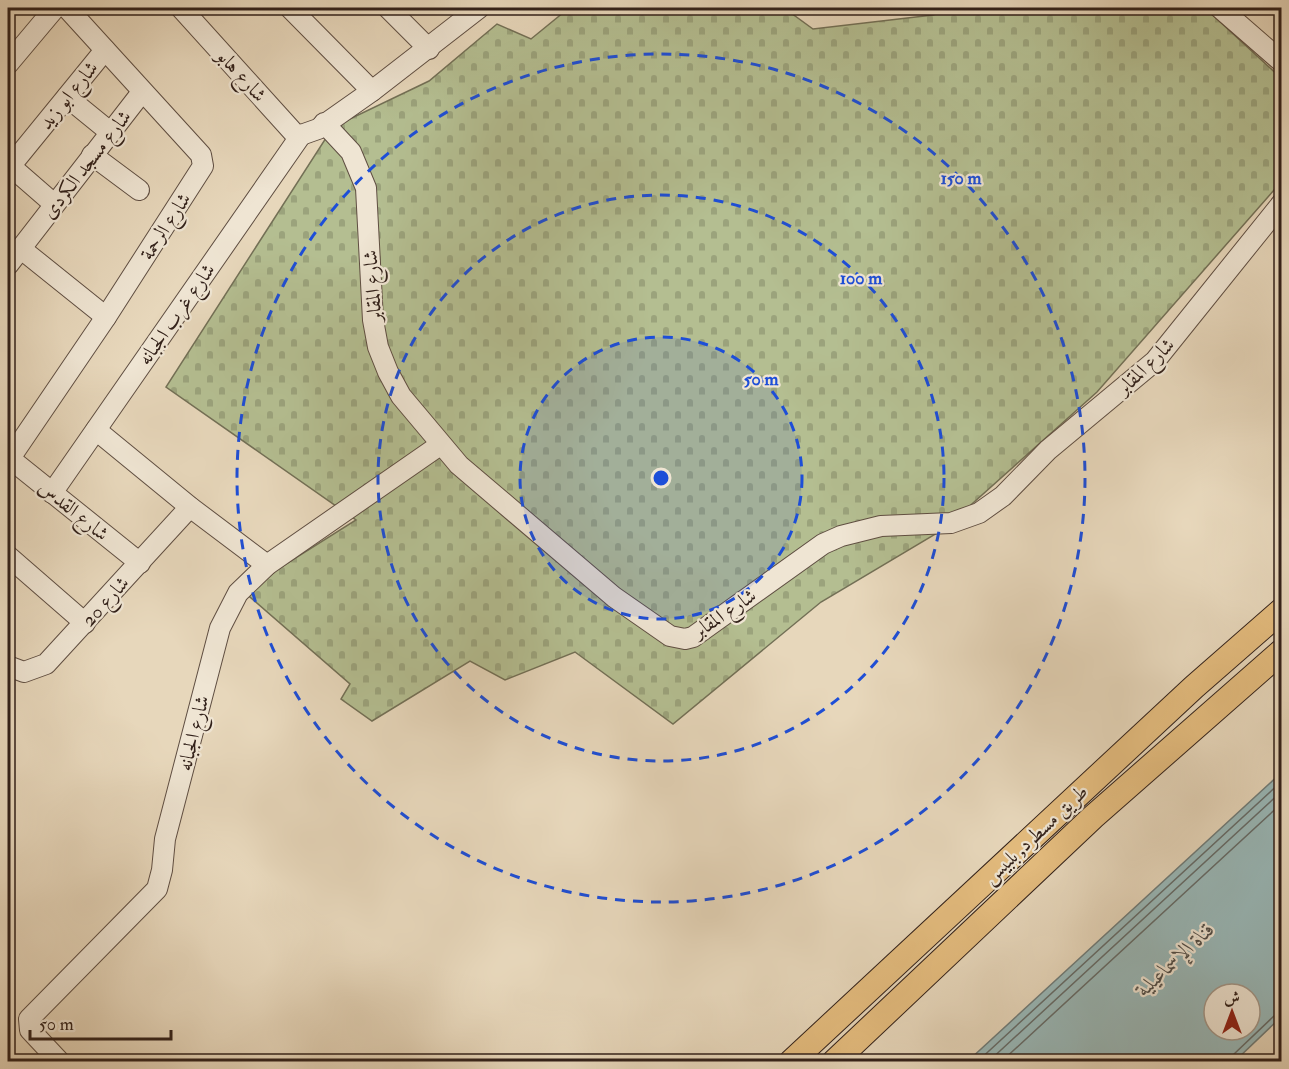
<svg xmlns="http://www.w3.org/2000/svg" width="1289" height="1069" font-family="'IM FELL Double Pica',Amiri,serif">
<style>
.cemetery{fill:url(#cemetery-stones);stroke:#737056;stroke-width:1.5}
.water{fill:#99b8b8;stroke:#707c79;stroke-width:1.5;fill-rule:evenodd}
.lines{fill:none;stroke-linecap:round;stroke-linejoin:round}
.shore{stroke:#666c69;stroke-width:1.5}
.minor-casing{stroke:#5f4e42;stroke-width:22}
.major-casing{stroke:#32211a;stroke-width:26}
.minor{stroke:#efe5d3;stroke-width:20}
.major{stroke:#e4bc7e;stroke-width:24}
.ring{fill:none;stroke:#1d4ed8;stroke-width:3;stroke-dasharray:10 8}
.labels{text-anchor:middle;stroke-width:4.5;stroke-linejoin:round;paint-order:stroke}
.street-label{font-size:20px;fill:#32211a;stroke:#efe5d3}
.water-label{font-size:21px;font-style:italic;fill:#514e49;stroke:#efe5d3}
.centre{fill:#1d4ed8;stroke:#efe5d3;stroke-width:3}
.ring-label{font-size:18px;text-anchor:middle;font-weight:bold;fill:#1d4ed8;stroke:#efe5d3;stroke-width:4.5;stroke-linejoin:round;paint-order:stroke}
</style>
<defs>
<pattern id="cemetery-stones" width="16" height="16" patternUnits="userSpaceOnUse" patternTransform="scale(1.5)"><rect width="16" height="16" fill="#b4be91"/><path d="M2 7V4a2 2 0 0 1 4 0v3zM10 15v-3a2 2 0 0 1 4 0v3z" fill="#9ba37c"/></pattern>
</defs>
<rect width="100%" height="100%" fill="#e7d7bb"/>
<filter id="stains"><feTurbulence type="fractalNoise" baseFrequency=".00333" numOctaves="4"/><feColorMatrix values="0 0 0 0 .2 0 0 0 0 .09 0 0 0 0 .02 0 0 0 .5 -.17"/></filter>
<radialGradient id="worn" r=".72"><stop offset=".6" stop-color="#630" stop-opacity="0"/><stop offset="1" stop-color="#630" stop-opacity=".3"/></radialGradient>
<path class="cemetery" d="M569 8H784L813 29 933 15 957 8H1205L1281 78V182L1097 392 944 529 821 602 673 724 575 652 505 680 470 661 372 721 341 699 350 684 243 591 356 520 166 387 333 127 429 81 497 24 531 39Z"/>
<path class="water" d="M1281 773V1017L1235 1061H968ZM1214 994H1250V1030H1214Z"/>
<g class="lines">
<g class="shore">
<path d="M977 1062 1282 781"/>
<path d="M988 1062 1282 791"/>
<path d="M1001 1062 1282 803"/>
<path d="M1231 1062 1233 1055 1275 1015 1282 1013"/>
</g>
<g class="minor-casing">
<g id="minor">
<path d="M181 8 294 133 301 135 318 129 372 91 479 8"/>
<path d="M290 8 372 91"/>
<path d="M388 8 429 49"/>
<path d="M1220 8 1282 62"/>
<path d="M8 64 55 8"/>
<path d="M67 97 110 132"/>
<path d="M324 123 351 152 366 188 373 320 378 347 388 372 401 396 459 465 614 597 670 636 685 639 693 637 823 544 841 536 881 526 951 523 979 513 1003 496 1048 450 1155 361 1282 203"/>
<path d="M92 155 139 190"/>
<path d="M8 164 54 204"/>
<path d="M8 169 105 50"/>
<path d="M20 248 106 317"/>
<path d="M8 265 142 92"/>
<path d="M96 430 190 507 267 565"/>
<path d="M8 457 140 563"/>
<path d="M8 461 106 317 203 166 201 155 67 8"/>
<path d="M52 493 301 135"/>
<path d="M8 556 85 623"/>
<path d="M8 666 24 672 46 664 190 507"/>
<path d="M60 1062 30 1030 29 1019 157 889 162 870 165 839 220 628 238 593 267 565 440 445"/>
</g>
</g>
<g class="major-casing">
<g id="major">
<path d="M791 1062 1194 687 1282 610"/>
<path d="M834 1062 1093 817 1282 651"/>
</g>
</g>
<use href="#minor" class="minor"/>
<use href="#major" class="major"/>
</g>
<circle cx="661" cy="478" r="141" fill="#1d4ed8" fill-opacity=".12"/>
<g class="ring">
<circle cx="661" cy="478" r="141"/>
<circle cx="661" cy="478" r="283"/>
<circle cx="661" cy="478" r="424"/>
</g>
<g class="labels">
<g class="street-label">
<text transform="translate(242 75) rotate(48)" y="7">شارع هابو</text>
<text transform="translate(68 95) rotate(-51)" y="7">شارع ابو زيد</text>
<text transform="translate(86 164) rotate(-52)" y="7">شارع مسجد الكردى</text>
<text transform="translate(165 226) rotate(-57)" y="7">شارع الرحمة</text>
<text transform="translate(372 286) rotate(-94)" y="7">شارع المقابر</text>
<text transform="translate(176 314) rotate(-55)" y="7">شارع غرب الجبانه</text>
<text transform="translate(1145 366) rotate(-44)" y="7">شارع المقابر</text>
<text transform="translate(74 510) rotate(39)" y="7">شارع القدس</text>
<text transform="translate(105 601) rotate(-48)" y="7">شارع 20</text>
<text transform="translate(724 613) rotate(-34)" y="7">شارع المقابر</text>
<text transform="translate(193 733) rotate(-76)" y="7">شارع الجبانه</text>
<text transform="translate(1035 834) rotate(-43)" y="7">طريق مسطرد, بلبيس</text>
</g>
<g class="water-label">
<text transform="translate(1175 959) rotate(-43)" y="7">قناة الإسماعيلية</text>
</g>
</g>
<circle cx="661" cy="478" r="9" class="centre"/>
<g class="ring-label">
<text x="961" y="184">150 m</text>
<text x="861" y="284">100 m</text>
<text x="761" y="385">50 m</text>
</g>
<rect width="1289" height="1069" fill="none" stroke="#e7d7bb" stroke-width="30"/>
<rect x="9" y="9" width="1271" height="1051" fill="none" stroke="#32211a" stroke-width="3"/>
<rect x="15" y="15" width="1259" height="1039" fill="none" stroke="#32211a" stroke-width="1.5"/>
<g transform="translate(1232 1012)"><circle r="28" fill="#efe5d3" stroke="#a39789" stroke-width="1.5"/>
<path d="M0-4.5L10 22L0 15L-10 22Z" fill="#8f2418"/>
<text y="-9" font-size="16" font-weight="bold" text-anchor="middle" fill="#32211a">ش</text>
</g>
<path d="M30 1030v9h141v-9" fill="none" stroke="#32211a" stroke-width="3"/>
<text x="39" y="1030" font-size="18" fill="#32211a" stroke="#efe5d3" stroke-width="4.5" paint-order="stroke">50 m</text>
<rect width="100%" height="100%" filter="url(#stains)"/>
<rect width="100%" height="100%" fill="url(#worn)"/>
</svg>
